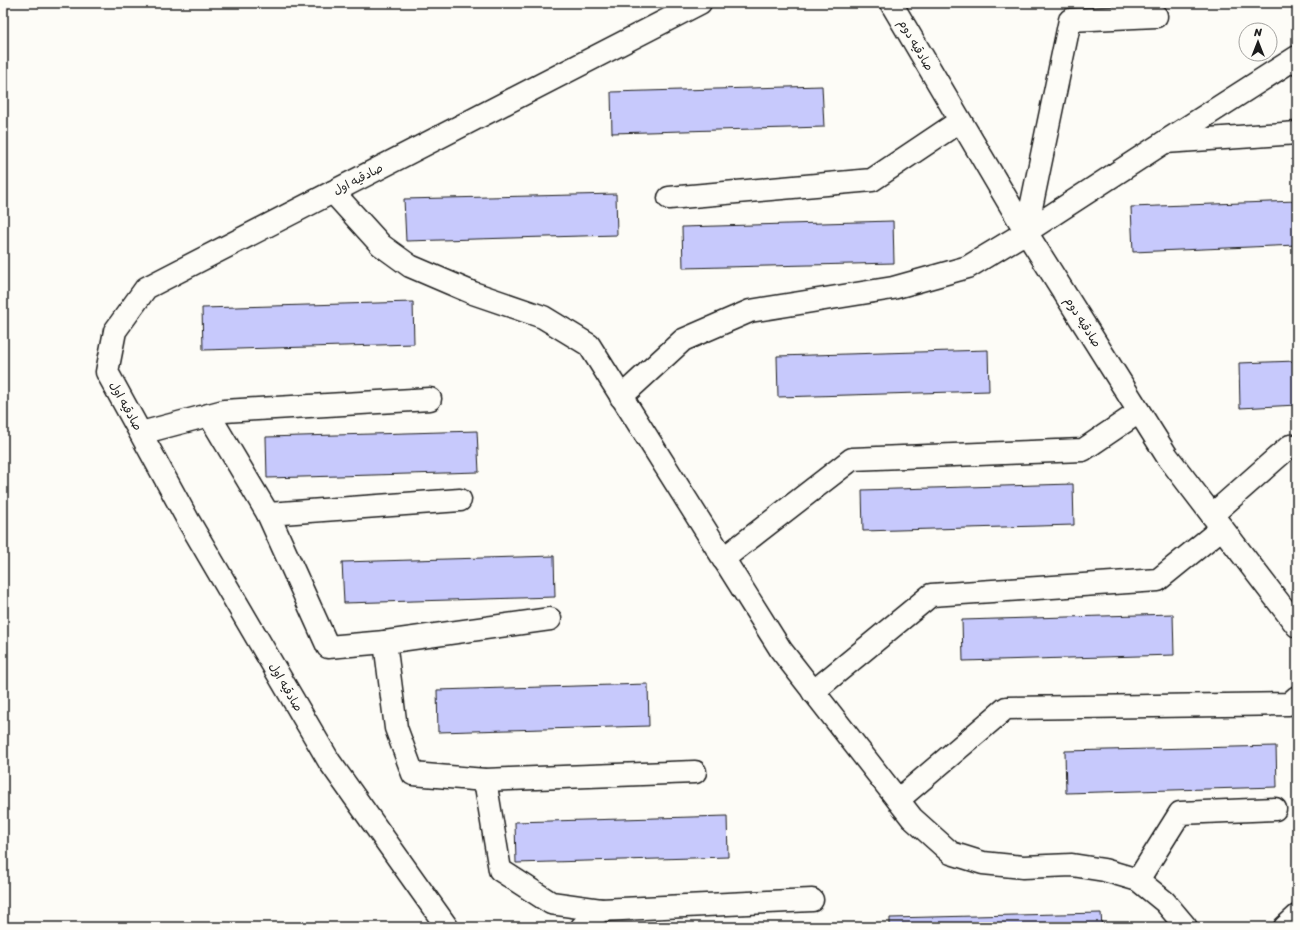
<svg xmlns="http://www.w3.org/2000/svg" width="1300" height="930" font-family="Sriracha,'Playpen Sans Arabic',sans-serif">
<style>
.building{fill:#c7c9fc;stroke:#1c1c1c}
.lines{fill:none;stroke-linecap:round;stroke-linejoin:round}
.minor-casing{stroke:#1c1c1c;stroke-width:25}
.minor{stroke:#fdfcf7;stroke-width:22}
.labels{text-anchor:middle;stroke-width:3.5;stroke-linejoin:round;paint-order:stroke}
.street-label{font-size:12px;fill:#1c1c1c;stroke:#fdfcf7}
</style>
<rect width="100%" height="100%" fill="#fdfcf7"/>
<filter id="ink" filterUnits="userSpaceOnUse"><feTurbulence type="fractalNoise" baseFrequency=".025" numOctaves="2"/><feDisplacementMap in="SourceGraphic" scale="8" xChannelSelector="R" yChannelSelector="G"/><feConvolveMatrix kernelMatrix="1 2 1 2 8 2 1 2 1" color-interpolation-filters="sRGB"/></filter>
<g filter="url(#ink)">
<g class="building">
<path d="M822 86 824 127 612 133 611 92Z"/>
<path d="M616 194 617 235 406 241 404 199Z"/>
<path d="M1297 201V245L1133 252 1131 207Z"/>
<path d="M893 221 894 263 683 268 682 227Z"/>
<path d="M413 302 414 344 203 350 202 308Z"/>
<path d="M988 350 989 391 778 397 777 356Z"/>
<path d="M1297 361V405L1240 408 1239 363Z"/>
<path d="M477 431 479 472 267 478 266 437Z"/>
<path d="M1073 484 1074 525 863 531 862 490Z"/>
<path d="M554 556 555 597 344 603 342 562Z"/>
<path d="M1173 614 1174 655 963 661 962 620Z"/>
<path d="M648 684 649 726 438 732 437 690Z"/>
<path d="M1276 746 1277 787 1066 793 1065 751Z"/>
<path d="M727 816 728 857 516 863 515 822Z"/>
<path d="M1101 913 1102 927H890V918Z"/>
</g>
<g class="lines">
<g class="minor-casing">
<g id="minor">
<path d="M891 3 1026 232 1167 456 1297 626"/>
<path d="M1165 142 1297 133"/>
<path d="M333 192 381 245 410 266 473 293 543 317 589 345 781 650 912 818 951 853 983 863 1023 867 1072 865 1104 870 1138 880 1165 902 1186 927"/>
<path d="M669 198 872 180 960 121"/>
<path d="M1026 232 1070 20 1156 16"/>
<path d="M621 397 683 340 750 311 893 288 968 267 1026 232 1163 143 1297 57"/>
<path d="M209 415 268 514"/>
<path d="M141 433 224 411 430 399"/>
<path d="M460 500 268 514 328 647 385 642 550 619"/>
<path d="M1212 515 1290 446H1297"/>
<path d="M723 559 852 459 1083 450 1139 412"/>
<path d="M385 642 396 728 413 774 485 780 695 772"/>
<path d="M813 692 931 595 1158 580 1222 528"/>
<path d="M485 780 500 870 551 903 601 910"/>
<path d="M898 800 1006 708 1289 704 1297 697"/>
<path d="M1138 880 1180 813 1275 809"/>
<path d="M447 927 329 761 188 520 107 372 115 331 146 288 700 3"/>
<path d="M582 927 601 910 812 900"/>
<path d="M1285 927 1297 916"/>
</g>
</g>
<use href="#minor" class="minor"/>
</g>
</g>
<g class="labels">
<g class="street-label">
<text transform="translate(916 45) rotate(60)" y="4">صادقیه دوم</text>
<text transform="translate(358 179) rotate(-27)" y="4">صادقیه اول</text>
<text transform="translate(1083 322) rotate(58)" y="4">صادقیه دوم</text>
<text transform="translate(126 406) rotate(61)" y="4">صادقیه اول</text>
<text transform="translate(286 687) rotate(60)" y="4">صادقیه اول</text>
</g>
</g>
<rect width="1300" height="930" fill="none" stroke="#fdfcf7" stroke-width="16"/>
<rect x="8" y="8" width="1284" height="914" fill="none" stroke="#1c1c1c" stroke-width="1.5" filter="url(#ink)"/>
<g transform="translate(1258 42)"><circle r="19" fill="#fdfcf7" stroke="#a3a29f"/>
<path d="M0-3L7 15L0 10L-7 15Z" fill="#1c1c1c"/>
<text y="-6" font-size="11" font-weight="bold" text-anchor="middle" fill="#1c1c1c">N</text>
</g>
</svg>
